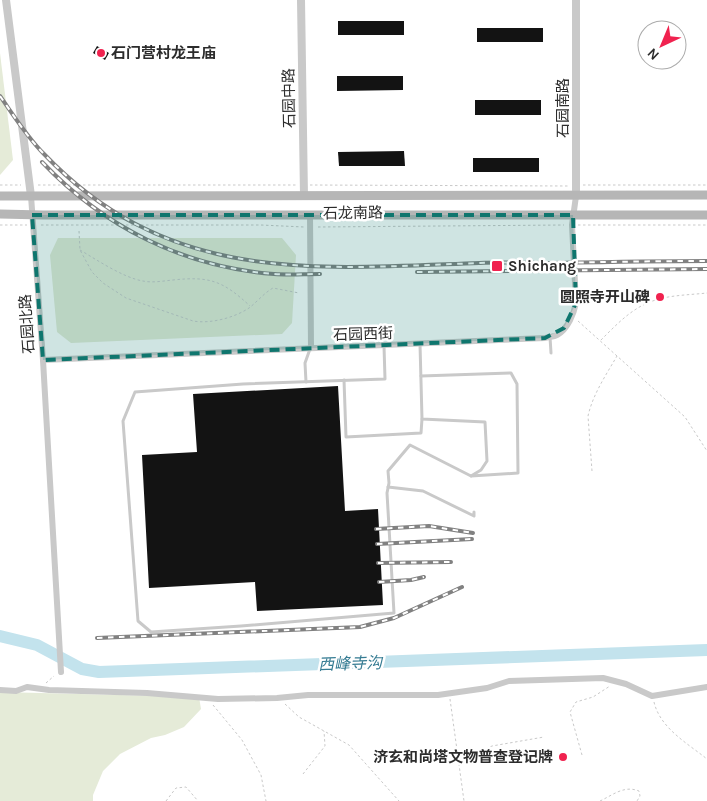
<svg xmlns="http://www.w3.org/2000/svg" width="707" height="801" font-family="Karla,'Noto Sans SC',sans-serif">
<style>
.green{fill:#e5ebd8}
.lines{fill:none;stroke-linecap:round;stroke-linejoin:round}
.river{stroke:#c3e3ed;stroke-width:12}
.building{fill:#131313}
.path{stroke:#c9c9c9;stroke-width:1;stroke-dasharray:2.5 2.5;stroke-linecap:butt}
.service{stroke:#c9c9c9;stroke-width:3}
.minor{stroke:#c9c9c9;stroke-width:6}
.tertiary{stroke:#c9c9c9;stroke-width:8}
.secondary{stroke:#b6b6b6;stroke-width:9}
.rail-casing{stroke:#818181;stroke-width:4}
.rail{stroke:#fff;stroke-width:2;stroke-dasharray:5.5;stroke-linecap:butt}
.marked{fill:#0f766e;fill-opacity:0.2;stroke:#0f766e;stroke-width:4;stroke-dasharray:10 6;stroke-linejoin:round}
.poi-dot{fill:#f0224f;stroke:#fff;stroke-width:2}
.labels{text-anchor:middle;stroke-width:5;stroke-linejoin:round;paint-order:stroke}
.poi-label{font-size:15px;font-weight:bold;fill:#2c2c2c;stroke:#fff;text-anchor:start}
.street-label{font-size:15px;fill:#2c2c2c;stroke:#fff}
.water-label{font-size:16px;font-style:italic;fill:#367c93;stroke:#fff}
</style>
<rect width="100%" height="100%" fill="#fff"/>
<g class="green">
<path d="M0 53 13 160 0 175Z"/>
<path d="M58 238H282L296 255 292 323 282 334 71 343 57 332 50 255Z"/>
<path d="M0 692 199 697 201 709 184 727 165 735 151 738 120 754 103 771 93 795V801H0Z"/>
</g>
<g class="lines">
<path class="river" d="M0 636 37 645 82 669 99 672 707 650"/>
</g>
<g class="building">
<rect x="338" y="21" width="66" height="14"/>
<rect x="477" y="28" width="66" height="14"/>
<path d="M97 46 109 53 105 60 93 53Z"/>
<path d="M337 76H403V90L337 91Z"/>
<rect x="475" y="100" width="66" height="15"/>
<path d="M404 151 405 166H339L338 152Z"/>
<rect x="473" y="158" width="66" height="14"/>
<path d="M338 386 345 511 378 509 383 605 257 611 255 582 149 588 142 455 197 452 193 394Z"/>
</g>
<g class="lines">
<g class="path">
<path d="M0 185H21"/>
<path d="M38 185H296"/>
<path d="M310 185 569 186"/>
<path d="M583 185H707"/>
<path d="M0 225H27"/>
<path d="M41 225H261L304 227"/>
<path d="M578 225H707"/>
<path d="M318 227 564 225"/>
<path d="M79 231 80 250 92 272 103 283 126 298 193 321C210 324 234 318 249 308 257 302 264 293 273 288L299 293"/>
<path d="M80 250C97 260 124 278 143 281 152 283 163 281 173 280 210 276 223 281 250 306"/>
<path d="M578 321 685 417 707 451"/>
<path d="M601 340C615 326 631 309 650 302 667 295 689 295 707 293"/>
<path d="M592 471 588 416C593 394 606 375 617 356"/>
<path d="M46 683 54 676"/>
<path d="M450 699 464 801"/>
<path d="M654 702C660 728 687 743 707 759"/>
<path d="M285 704 299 717 349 745 399 801"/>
<path d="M213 705 242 740 261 775 266 801"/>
<path d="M582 755 570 712 576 702 593 697 610 686"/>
<path d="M458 758 470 757 492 746 544 737"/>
<path d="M303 774 325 746 324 731"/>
<path d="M166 801 176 788 186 787 198 801"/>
<path d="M600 801C613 795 624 785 639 791L640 796 637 801"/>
</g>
<g class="service">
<path d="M550 337 551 353"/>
<path d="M384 346 385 379 243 384 135 392 123 421 138 621 151 632 241 626 394 613 387 493 389 483 388 471 410 445 471 476 481 470 487 461 485 422 422 419 420 344"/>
<path d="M421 376 511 373 517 384 518 473 471 476"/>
<path d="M344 380 346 437 421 433 422 419"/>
<path d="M306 382 305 363 310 349"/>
<path d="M388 487 423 491 474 516V512"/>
</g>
<g class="minor">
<path d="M31 196 43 360 61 672"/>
<path d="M310 215 311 348"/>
<path d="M43 360 545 338C548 337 554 337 557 335 568 329 574 313 576 303L572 225 576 196"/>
<path d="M0 690 16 691 27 687 49 690 147 693 218 699 277 698 308 695H438L487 688 509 681 603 678 626 684 652 696 707 687"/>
</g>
<g class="tertiary">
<path d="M6 0 31 196"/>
<path d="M301 0 304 196"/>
<path d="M576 0V196"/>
</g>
<g class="secondary">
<path d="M0 196 707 195"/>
<path d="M0 214 43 215H707"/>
</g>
<g class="rail-casing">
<g id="rail">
<path d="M0 96C14 116 27 137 44 154 169 285 315 269 479 263 504 262 528 263 553 263 604 262 656 261 707 261"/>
<path d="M42 162C104 227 183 267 274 274 289 275 304 274 320 274"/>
<path d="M417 272 707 269"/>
<path d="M376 529 429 526 473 533"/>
<path d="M377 544 472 539"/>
<path d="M378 563 451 562"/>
<path d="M379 582 411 580 424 577"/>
<path d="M97 638 360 627 394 618 462 587"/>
</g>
</g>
<use href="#rail" class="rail"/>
</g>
<path class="marked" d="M32 215H573L576 303 564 328 545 338 43 360Z"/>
<g class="poi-dot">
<circle cx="101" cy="53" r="5"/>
<rect x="491" y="260" width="12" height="12" rx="2.5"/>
<circle cx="660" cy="297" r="5"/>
<circle cx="563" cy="757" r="5"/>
</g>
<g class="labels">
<g class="poi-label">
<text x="111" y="58">石门营村龙王庙</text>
<text x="508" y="271">Shichang</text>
<text x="650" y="302" text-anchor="end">圆照寺开山碑</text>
<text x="553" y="762" text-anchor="end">济玄和尚塔文物普查登记牌</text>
</g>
<g class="street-label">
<text transform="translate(289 98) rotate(-91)" y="5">石园中路</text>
<text transform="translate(563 108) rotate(-90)" y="5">石园南路</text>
<text transform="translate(353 213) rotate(-1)" y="5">石龙南路</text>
<text transform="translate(27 324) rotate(-94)" y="5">石园北路</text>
<text transform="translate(363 334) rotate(-2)" y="5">石园西街</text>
</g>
<g class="water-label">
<text transform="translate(350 663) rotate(-2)" y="6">西峰寺沟</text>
</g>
</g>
<g transform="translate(662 45) rotate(224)"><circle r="24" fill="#ffffff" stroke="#ababab"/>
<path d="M0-4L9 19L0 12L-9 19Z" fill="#f0224f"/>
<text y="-8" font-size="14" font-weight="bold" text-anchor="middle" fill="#2c2c2c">N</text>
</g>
</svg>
